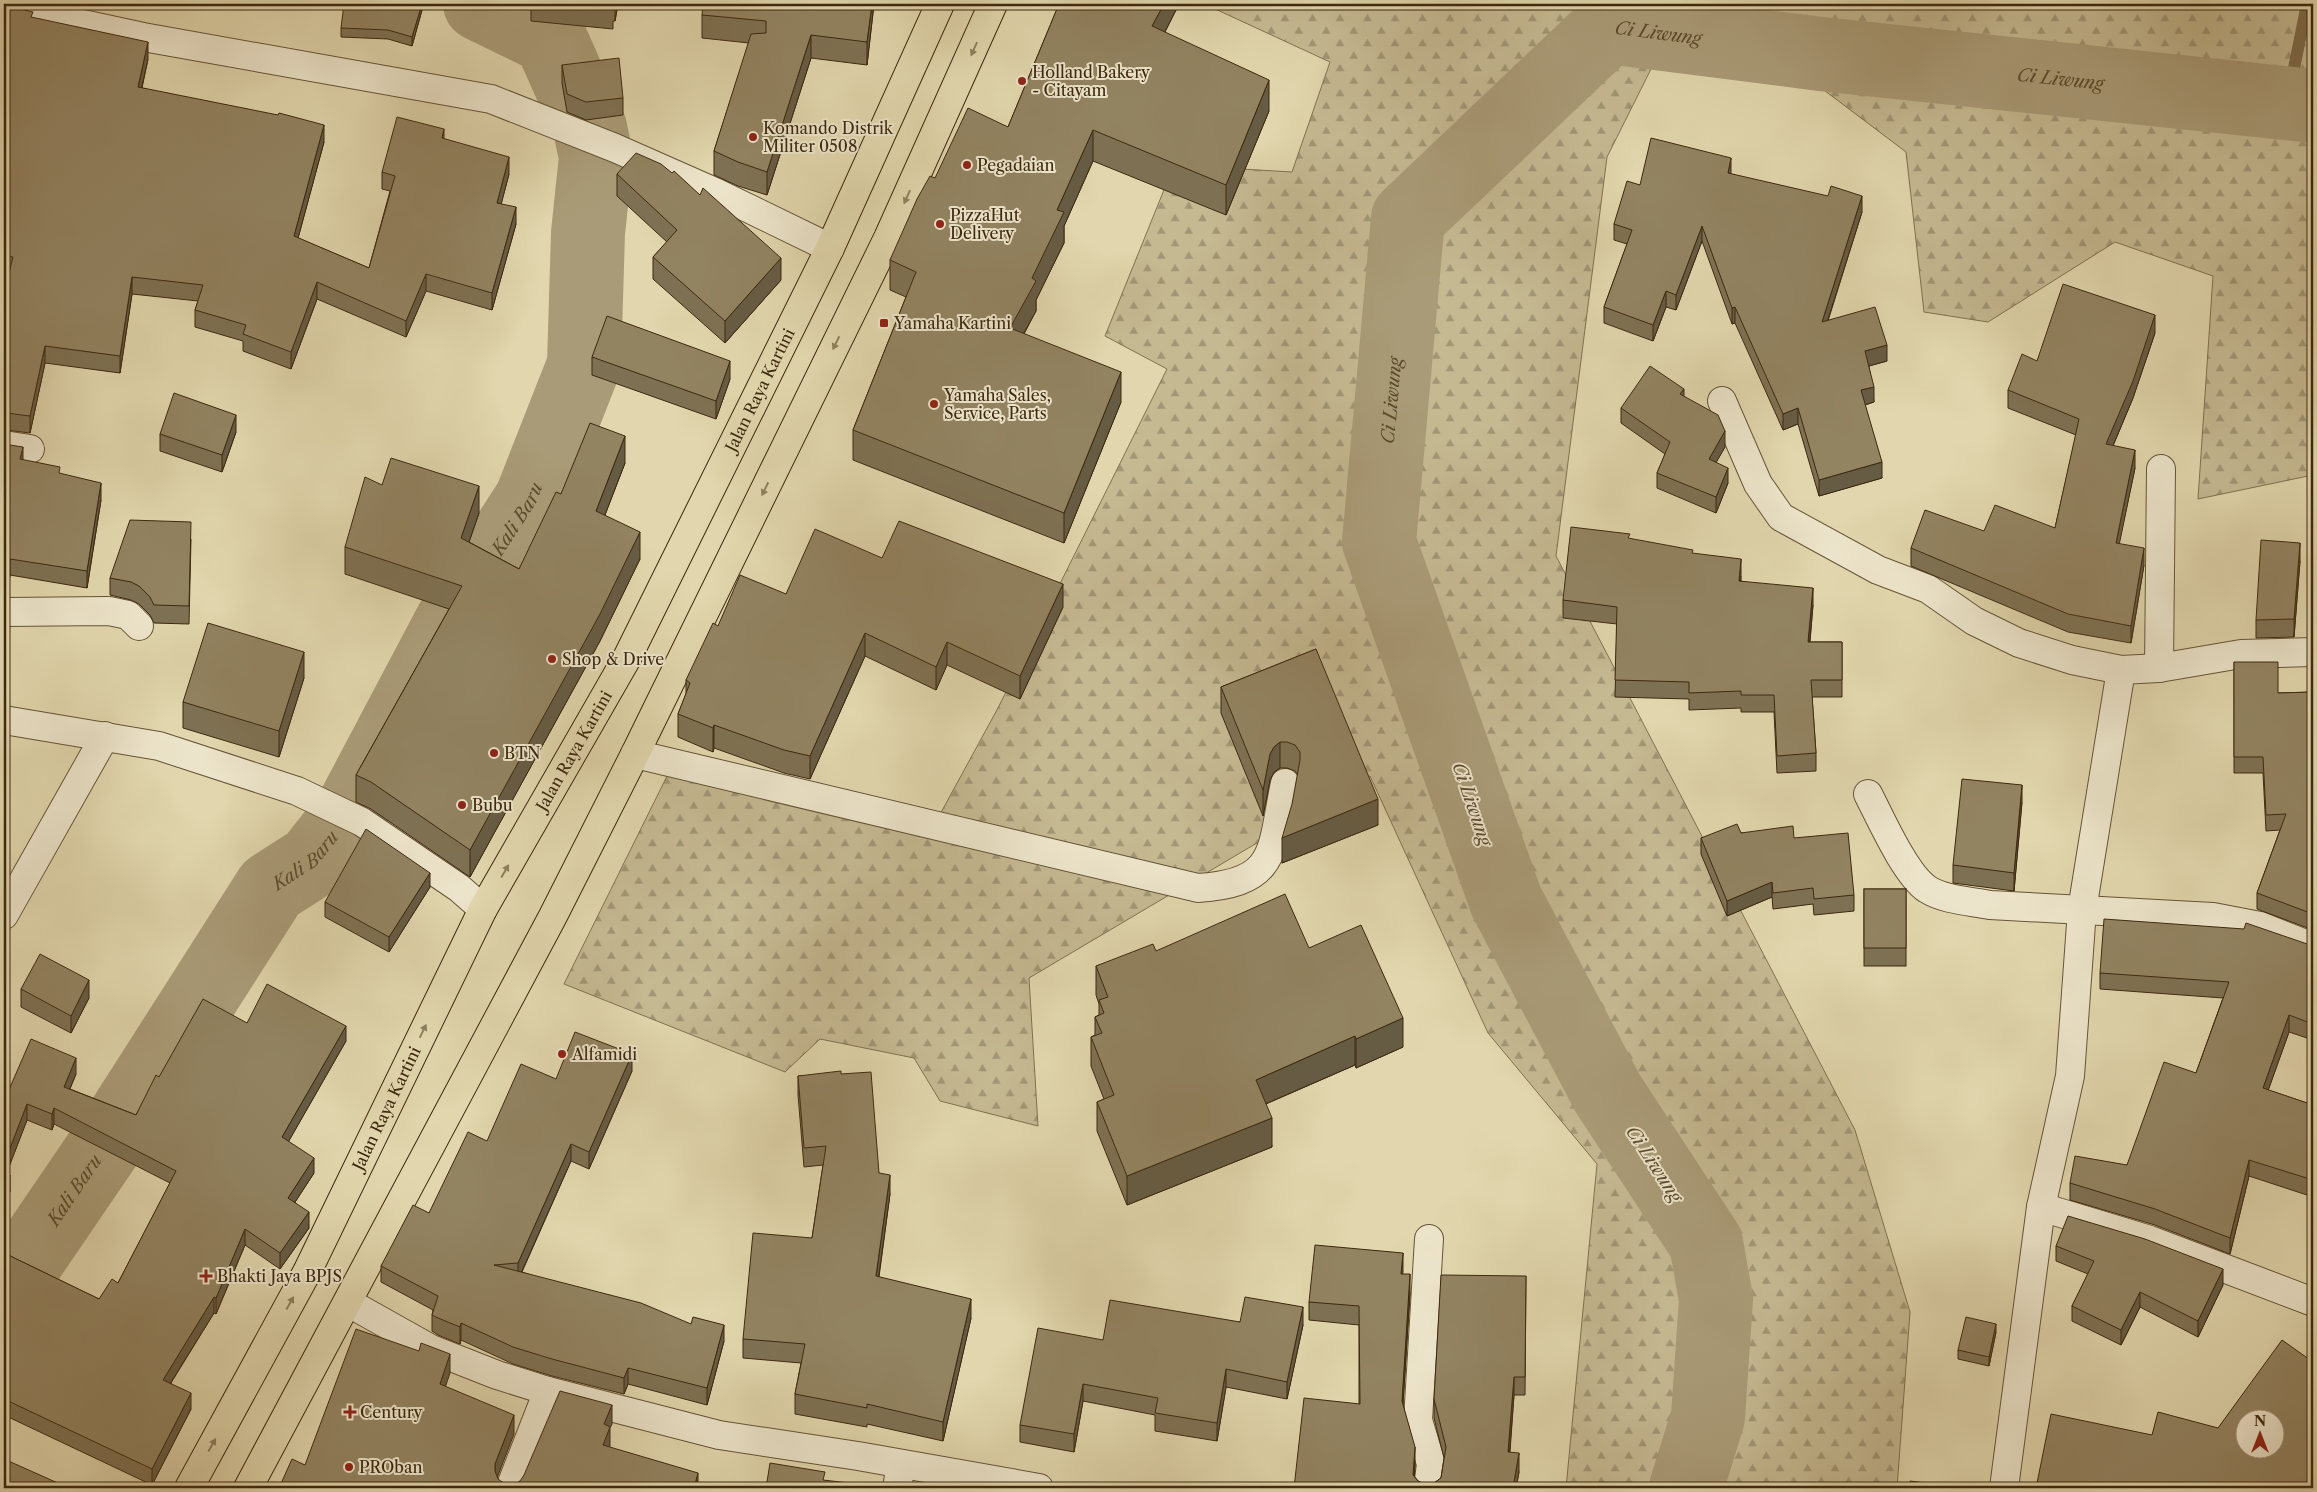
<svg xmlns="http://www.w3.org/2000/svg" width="2317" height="1492" font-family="'Libre Caslon Text',serif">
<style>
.forest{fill:url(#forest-firs);stroke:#817150}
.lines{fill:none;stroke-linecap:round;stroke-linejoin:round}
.stream{stroke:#7e6d4d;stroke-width:12}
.river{stroke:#a99b77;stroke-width:74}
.minor-casing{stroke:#665436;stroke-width:30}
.primary-casing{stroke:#3d290f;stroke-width:30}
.minor{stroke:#ece4ca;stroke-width:28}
.primary{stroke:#e1d6ad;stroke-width:28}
.wall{fill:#7e7153;stroke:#3d290f}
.shaded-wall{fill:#665c44;stroke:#3d290f}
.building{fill:#928361;stroke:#3d290f;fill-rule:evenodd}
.oneway{fill:#8f805e}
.poi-dot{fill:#8f2418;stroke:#ece4ca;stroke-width:2}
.labels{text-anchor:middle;stroke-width:4;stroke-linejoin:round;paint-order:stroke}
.poi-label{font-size:16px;fill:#3d290f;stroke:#ece4ca;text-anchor:start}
.street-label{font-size:16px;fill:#3d290f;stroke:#ece4ca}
.water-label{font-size:18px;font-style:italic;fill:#5d4b2e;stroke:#ece4ca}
</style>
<defs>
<pattern id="forest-firs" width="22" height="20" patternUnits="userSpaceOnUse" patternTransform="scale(1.25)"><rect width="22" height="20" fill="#c5b992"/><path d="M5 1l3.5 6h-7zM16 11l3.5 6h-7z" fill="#a19676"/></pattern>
</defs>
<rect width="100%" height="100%" fill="#e1d6ad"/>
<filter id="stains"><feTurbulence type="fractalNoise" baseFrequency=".004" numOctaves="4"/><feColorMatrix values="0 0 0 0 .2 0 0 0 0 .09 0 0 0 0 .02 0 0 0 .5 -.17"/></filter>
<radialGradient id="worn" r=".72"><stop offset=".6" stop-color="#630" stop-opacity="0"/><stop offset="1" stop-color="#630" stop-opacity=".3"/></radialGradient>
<path class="forest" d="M1214 4H2313V475L2198 499 2213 276 2115 242 1988 322 1924 312 1906 152 1808 78 1661 49 1607 157 1556 556 1855 1130 1910 1312 1897 1488H1566L1597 1164 1488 1033 1370 776 1029 978 1038 1126 940 1101 914 1058 820 1039 785 1072 564 984 673 764 938 818 998 708 1167 369 1105 336 1174 165 1292 172 1330 62 1213 8Z"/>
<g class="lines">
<path class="stream" d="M2287 103 2307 4"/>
<g class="river">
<path id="s1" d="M4 1304 19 1272 126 1115 271 888 313 861 350 814 451 623 531 500 584 365 588 233 596 157 590 128 550 38 480 4"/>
<path id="s2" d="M1686 1488 1708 1417 1716 1299 1706 1243 1608 1094 1506 901 1379 542 1408 218 1609 27 1821 54 2313 106"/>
</g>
<g class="minor-casing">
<g id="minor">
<path d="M4 7 143 37 491 99 615 148 717 193 830 248"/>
<path d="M1722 401 1758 484 1781 517 1878 570 1928 589 1974 621 2019 643 2072 660 2121 670 2159 668 2241 654 2313 652"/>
<path d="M4 445 30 449"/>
<path d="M4 612 109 611 128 615 139 626"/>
<path d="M2159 668 2161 469"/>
<path d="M4 720 159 746 297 791 362 822 459 888 483 909"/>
<path d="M635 754 1198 888C1279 883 1271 850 1285 783"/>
<path d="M1868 794C1881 819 1905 874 1927 889 1944 900 1970 901 1990 905L2213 917 2260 926 2313 947"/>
<path d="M4 915 105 736"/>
<path d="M2041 1207 2150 1240 2313 1302"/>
<path d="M349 1303 431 1349 497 1375 548 1391 719 1435 858 1456 1039 1488"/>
<path d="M510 1488 548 1391"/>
<path d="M897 1488 901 1464"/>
<path d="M1428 1488 1431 1464 1418 1420 1429 1239"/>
<path d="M2004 1488 2041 1207 2070 1076 2082 910 2121 670"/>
</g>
</g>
<g class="primary-casing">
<g id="primary">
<path id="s3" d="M189 1488 307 1272 483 909 627 658 830 248 940 4"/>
<path d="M248 1488 553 916 635 754 888 238 993 4"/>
</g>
</g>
<use href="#minor" class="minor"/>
<use href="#primary" class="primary"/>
</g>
<g class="wall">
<path d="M422 4V10L412 46 388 39 341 37V28Z"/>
<path d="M531 4H618L615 21H613V29L531 21Z"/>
<path d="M874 4 867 65 811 58 767 195 738 186 714 175V151L749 43 702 38V15Z"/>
<path d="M1047 4H1179L1165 32 1269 111 1226 215 1093 161 1064 226V243L1036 300V311L1024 334 1121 402 1064 543 853 460V430L906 297 890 290V260L935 178 1008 127 1057 9Z"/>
<path d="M4 5 33 18 148 59 142 88 324 142 298 238 369 268 390 191 382 189V172L444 139 509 174 501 204 516 224 492 310 426 291 406 337 317 299 291 369 243 351V341L195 327V310L198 301 132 294 120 373 45 363 30 433 6 430H4V292L8 273H4Z"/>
<path d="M562 65 623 98V115L586 120 567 112 562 83Z"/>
<path d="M617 174 781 280 725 343 653 279V257L667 242 617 196Z"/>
<path d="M1731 174 1862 212 1828 321 1887 361 1869 366 1874 402 1865 405 1882 478 1819 496 1798 424 1783 430 1735 323 1732 324 1702 241 1676 310 1666 307 1653 341 1604 323V307L1627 244 1614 240V224L1640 185Z"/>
<path d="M2155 333 2133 398 2113 446 2135 468 2119 543 2144 565 2131 643 2068 632 1911 566V548L1984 531 2055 528 2076 435 2008 408V390L2037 361Z"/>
<path d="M592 357 730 379 716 419 592 375Z"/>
<path d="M1684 396 1725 447 1716 462 1728 483 1716 513 1657 488V473L1665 454 1621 423V408Z"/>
<path d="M236 432 222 472 160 451V434Z"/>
<path d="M4 444 23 460 60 474 101 500 87 588 10 575 7 596 4 597Z"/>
<path d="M625 463 605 515 640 559 600 641 470 877 371 809 356 802V775L449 609 345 574V547L382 485 479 513 469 542 519 569 561 494Z"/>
<path d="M191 539 189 624 154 623 150 615 139 604 131 600 110 595V578Z"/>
<path d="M1630 539 1693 554 1741 576V581L1813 605 1810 642H1842V697H1812L1816 753V771L1777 773 1774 712H1741V708L1689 710V699L1615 697 1617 624 1563 618V600Z"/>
<path d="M882 558 1063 607 1020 699 947 665 936 690 865 656 810 779 784 773 714 748 713 752 678 737V714L686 694V680L718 626 786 594Z"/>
<path d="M2300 561 2294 637 2256 638V620Z"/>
<path d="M1316 649 1378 825 1282 863 1298 775 1295 771 1287 768H1280L1274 772 1270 780 1263 816 1221 713V687Z"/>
<path d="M2234 662 2278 693 2313 692V930L2257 909V893L2280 830 2266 831 2263 773H2234Z"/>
<path d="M304 678 279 757 183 728V702Z"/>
<path d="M2022 802 2014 891 1953 883V865Z"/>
<path d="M1741 833 1794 838 1854 895V911L1814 915 1813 904 1773 909 1772 897 1727 916 1701 854V838Z"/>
<path d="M430 887 389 952 325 917V902Z"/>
<rect x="1864" y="889" width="42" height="77"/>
<path d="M2313 946V1040L2289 1032 2268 1090 2313 1105V1197L2249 1176 2230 1254 2155 1225 2070 1200V1183L2127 1165 2196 1073 2223 998 2100 989V973Z"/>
<path d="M1309 948 1403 1047 1356 1068 1355 1065 1266 1104 1272 1147 1127 1205 1097 1131V1102L1104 1099 1091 1066V1037L1095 1035V1017L1099 1015V1004L1096 995V966L1156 951Z"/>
<path d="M21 989 89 998 71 1033 21 1007Z"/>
<path d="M247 1023 346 1041 288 1142 314 1173 295 1202 309 1228 280 1269 245 1245 216 1314 214 1313 171 1383 191 1409 152 1485 4 1415V1253L99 1299 118 1283 170 1183 54 1124 52 1130 27 1120 6 1174 10 1191 4 1208V1091L8 1092 76 1074 70 1089 136 1115 159 1077Z"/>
<path d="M632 1071 589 1169 571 1161 522 1272 724 1341 707 1405 628 1384 624 1394 552 1376 513 1364 461 1340 460 1344 438 1335 432 1331V1315L433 1310 381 1282V1266L429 1213 487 1141 556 1079Z"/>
<path d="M841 1074 879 1173 890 1194 879 1277 971 1318 943 1441 867 1424V1427L795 1414V1394L801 1363 743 1358V1339L812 1238 823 1165 804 1167 798 1095V1076Z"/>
<path d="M2056 1246 2223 1285 2198 1337 2140 1307 2121 1345 2072 1321V1306L2088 1274 2056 1261Z"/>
<path d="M2313 1261V1280H2312V1263Z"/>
<path d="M1403 1274 1410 1293 1403 1404 1415 1465 1414 1476 1418 1481 1426 1485 1434 1483 1441 1478 1444 1458 1434 1418V1399L1526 1276 1525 1395H1514L1510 1452 1519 1472 1516 1488H1294L1359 1404V1325L1309 1320V1302Z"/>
<path d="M1240 1322 1303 1325 1287 1399 1226 1387 1217 1441 1155 1431V1415L1083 1401 1074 1452 1020 1442V1425L1103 1340Z"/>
<path d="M1996 1332 1989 1366 1958 1359V1350Z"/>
</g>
<g class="shaded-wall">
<path d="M422 4V10L412 46V37Z"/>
<path d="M615 4H618L615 21Z"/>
<path d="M872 4H874L867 65V42Z"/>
<path d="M1164 4H1179L1152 57V26Z"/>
<path d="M811 35V58L767 195V172Z"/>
<path d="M148 42V59L138 104V87Z"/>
<path d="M1269 80V111L1226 215V185Z"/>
<path d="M324 125V142L294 253V236Z"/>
<path d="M444 129V146L442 138Z"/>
<path d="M1093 130V161L1064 226V243L1036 300V311L1010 358V328L1032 278 1057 210Z"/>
<path d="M509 157V174L497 220V203Z"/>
<path d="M1731 158V174L1728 173Z"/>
<path d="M1862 196V212L1822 338V322Z"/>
<path d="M516 207V224L492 310V293Z"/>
<path d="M1702 226V241L1676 310V295Z"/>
<path d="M781 258V280L725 343V321Z"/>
<path d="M426 274V291L406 337V321Z"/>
<path d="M132 277V294L120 373V356Z"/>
<path d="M317 282V299L291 369V352Z"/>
<path d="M1666 291V307L1653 341V325Z"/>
<path d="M1735 307V323L1732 324V308Z"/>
<path d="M2155 315V333L2133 398 2106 462V444Z"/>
<path d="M1887 345V361L1865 367V351Z"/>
<path d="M45 346V363L30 433V416Z"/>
<path d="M730 361V379L716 419V401Z"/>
<path d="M1121 372V402L1064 543V513Z"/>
<path d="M1874 387V402L1861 406V390Z"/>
<path d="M1684 389V404L1680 394Z"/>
<path d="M1798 408V424L1783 430V414Z"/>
<path d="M236 415V432L222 472V455Z"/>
<path d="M1725 431V447L1709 475V459Z"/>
<path d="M625 436V463L596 538V511Z"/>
<path d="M23 447V464L20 459Z"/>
<path d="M2135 450V468L2116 560V543Z"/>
<path d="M1882 462V478L1819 496V480Z"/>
<path d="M1728 468V483L1716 513V497Z"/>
<path d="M101 483V500L87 588V571Z"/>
<path d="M479 486V513L461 565V538Z"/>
<path d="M640 532V559L600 641 470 877V850Z"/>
<path d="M2300 543V561L2294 637V619Z"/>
<path d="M2144 548V565L2131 643V626Z"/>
<path d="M10 559V575L7 596V580Z"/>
<path d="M1741 559V576L1739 598V581Z"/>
<path d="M1063 584V607L1020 699V676Z"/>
<path d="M1813 588V605L1808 660V642Z"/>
<path d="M865 633V656L810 779V756Z"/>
<path d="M947 642V665L936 690V667Z"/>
<path d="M304 652V678L279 757V731Z"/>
<path d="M714 725V748L713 752V728Z"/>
<path d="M1280 742V768L1274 772 1270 780 1263 816V790L1270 754 1274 747Z"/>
<path d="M2022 785V802L2014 891V873Z"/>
<path d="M1378 799V825L1282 863V838Z"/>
<path d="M430 873V887L389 952V937Z"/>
<path d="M1772 882V897L1727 916V901Z"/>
<path d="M89 980V998L71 1033V1016Z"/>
<path d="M2289 1015V1032L2263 1105V1088Z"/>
<path d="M1403 1018V1047L1356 1068V1039Z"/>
<path d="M346 1026V1041L282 1153V1137Z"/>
<path d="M1355 1036V1065L1256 1108V1080Z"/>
<path d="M632 1054V1071L589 1169V1152Z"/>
<path d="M76 1058V1074L64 1102V1087Z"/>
<path d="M27 1104V1120L4 1180V1164Z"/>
<path d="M54 1108V1124L52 1130V1114Z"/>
<path d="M1272 1118V1147L1127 1205V1176Z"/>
<path d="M571 1144V1161L518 1280V1263Z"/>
<path d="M314 1158V1173L288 1213V1198Z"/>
<path d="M2249 1160V1176L2230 1254V1238Z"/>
<path d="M10 1175V1191L4 1207V1192Z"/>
<path d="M890 1175V1194L876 1296V1276Z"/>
<path d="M309 1212V1228L280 1269V1253Z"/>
<path d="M245 1229V1245L216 1314V1298Z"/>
<path d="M1403 1253V1272L1401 1293V1274Z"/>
<path d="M2223 1269V1285L2198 1337V1321Z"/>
<path d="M1410 1274V1293L1402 1419V1401Z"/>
<path d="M2140 1292V1307L2121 1345V1330Z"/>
<path d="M214 1297V1313L163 1395V1380Z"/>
<path d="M971 1299V1318L943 1441V1422Z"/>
<path d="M1303 1307V1325L1287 1399V1382Z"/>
<path d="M461 1323V1340L460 1344V1327Z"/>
<path d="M1996 1324V1332L1989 1366V1357Z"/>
<path d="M724 1325V1341L707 1405V1388Z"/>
<path d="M450 1354V1373L440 1403V1384Z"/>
<path d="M628 1368V1384L624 1394V1378Z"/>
<path d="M1226 1369V1387L1217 1441V1423Z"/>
<path d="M1514 1377V1395L1508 1470V1452Z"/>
<path d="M1083 1384V1401L1074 1452V1434Z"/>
<path d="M191 1393V1409L152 1485V1469Z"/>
<path d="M612 1405V1424L610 1428V1446L603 1464 604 1424Z"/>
<path d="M514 1415V1434L495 1483V1464Z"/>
<path d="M1415 1447V1465L1414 1488 1413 1475Z"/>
<path d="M1519 1453V1472L1516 1488H1513Z"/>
<path d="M698 1473V1488L695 1484Z"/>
</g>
<g class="building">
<path d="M344 4H422L412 37 388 30 341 28Z"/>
<path d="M703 4H872L867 42 811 35 767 172 738 162 714 151 751 34 766 33V21L702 15Z"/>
<path d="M1059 4H1164L1152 26 1269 80 1226 185 1093 130 1057 210 1064 212 1032 278 1036 281 1010 328 1121 372 1064 513 853 430 916 272 890 260 917 199 930 176 935 178 968 108 1008 127Z"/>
<path d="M4 5 33 12 31 17 148 42 138 87 278 115 279 113 324 125 294 236 369 268 395 176 382 172 397 117 444 129 442 138 509 157 497 203 516 207 492 293 426 274 406 321 317 282 291 352 243 334 246 325 195 310 203 285 132 277 120 356 45 346 30 416 6 413H4V292L13 257 4 256Z"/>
<path d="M619 58 623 98 586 102 567 94 562 65Z"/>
<path d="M1651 138 1731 158 1728 173 1828 196 1831 186 1862 196 1822 322 1875 307 1887 345 1865 351 1874 387 1861 390 1882 462 1819 480 1798 408 1783 414 1735 307 1732 308 1702 226 1676 295 1666 291 1653 325 1604 307 1632 230 1614 224 1627 181 1640 185Z"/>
<path d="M636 153 661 164 672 173 674 171 700 195 703 188 781 258 725 321 653 257 677 230 617 174Z"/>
<path d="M2063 284 2155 315 2133 381 2106 444 2135 450 2116 543 2144 548 2131 626 2068 614 1911 548 1925 510 1984 531 1995 505 2055 528 2079 419 2008 390 2022 354 2037 361Z"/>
<path d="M607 316 730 361 716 401 592 357Z"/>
<path d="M1650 366 1684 389 1680 394 1718 415 1725 431 1709 459 1728 468 1716 497 1657 473 1670 442 1621 408Z"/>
<path d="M174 393 236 415 222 455 160 434Z"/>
<path d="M590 423 625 436 596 511 640 532 600 614 470 850 371 782 356 775 462 586 345 547 365 477 382 485 391 458 479 486 461 538 519 569 556 492 561 494Z"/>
<path d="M4 444 23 447 20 459 60 467 59 473 101 483 87 571 10 559 7 580H4Z"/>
<path d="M130 520 191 522 189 606 154 605 150 597 139 586 131 582 110 578Z"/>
<path d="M899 521 1063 584 1020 676 947 642 936 667 865 633 810 756 784 750 714 725 713 728 678 714 690 683 686 680 713 623 718 626 740 575 786 594 815 529 882 558Z"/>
<path d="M1571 527 1630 534 1628 538 1693 550 1692 553 1741 559 1739 581 1813 588 1808 642H1842V680H1811L1816 753 1777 756 1774 695H1741V691L1689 693V682L1615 680 1617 607 1563 600Z"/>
<path d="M2261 540 2300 543 2294 619 2256 620Z"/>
<path d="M208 623 304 652 279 731 183 702Z"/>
<path d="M1316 649 1378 799 1282 838 1292 804 1300 760V752L1295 745 1287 742H1280L1274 747 1270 754 1263 790 1221 687Z"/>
<path d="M2234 662H2278V693L2313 692V914L2257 893 2286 814 2266 815 2263 757H2234Z"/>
<path d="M1962 779 2022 785 2014 873 1953 865Z"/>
<path d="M1737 824 1741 833 1793 826 1794 838 1848 833 1854 895 1814 899 1813 888 1773 893 1772 882 1727 901 1701 838Z"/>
<path d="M366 829 430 873 389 937 325 902Z"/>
<rect x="1864" y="889" width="42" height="59"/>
<path d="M1285 894 1309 948 1361 925 1403 1018 1356 1039 1355 1036 1256 1080 1272 1118 1127 1176 1097 1102 1114 1095 1091 1037 1102 1033 1095 1017 1104 1013 1099 1000 1108 997 1096 966 1153 944 1156 951Z"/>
<path d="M2104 919 2244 929 2246 923 2313 946V1024L2289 1015 2263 1088 2313 1105V1180L2249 1160 2230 1238 2155 1209 2070 1183 2075 1156 2127 1165 2164 1062 2196 1073 2229 982 2100 973Z"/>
<path d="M40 954 89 980 71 1016 21 989Z"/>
<path d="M267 984 346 1026 282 1137 314 1158 288 1198 309 1212 280 1253 245 1229 216 1298 214 1297 163 1380 191 1393 152 1469 4 1399V1253L99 1299 112 1279 118 1283 176 1171 54 1108 52 1114 27 1104 4 1164V1091L8 1092 31 1039 76 1058 64 1087 136 1115 156 1075 159 1077 203 999 247 1023Z"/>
<path d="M575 1032 632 1054 589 1152 571 1144 518 1263 494 1265 641 1303 691 1324 693 1317 724 1325 707 1388 628 1368 624 1378 552 1359 513 1347 461 1323 460 1327 438 1318 432 1315 438 1296 381 1266 413 1205 429 1213 468 1132 487 1141 521 1064 556 1079Z"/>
<path d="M841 1071V1074L871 1072 879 1173 890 1175 876 1276 971 1299 943 1422 867 1404V1408L795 1394 805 1344 743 1339 753 1233 812 1238 826 1146 804 1148 798 1076Z"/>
<path d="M4 1173 10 1175 4 1192Z"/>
<path d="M2068 1216 2145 1239 2223 1269 2198 1321 2140 1292 2121 1330 2072 1306 2094 1261 2056 1246Z"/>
<path d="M1315 1245 1403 1253 1401 1274H1410L1402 1401 1415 1447 1413 1475 1418 1481 1426 1485 1434 1483 1441 1478 1446 1447 1434 1399 1441 1275 1526 1276 1525 1377H1514L1508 1452 1519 1453 1513 1488H1294L1304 1398 1360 1404 1359 1306 1309 1302Z"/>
<path d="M1245 1297 1303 1307 1287 1382 1226 1369 1217 1423 1155 1413 1158 1398 1083 1384 1074 1434 1020 1425 1038 1328 1103 1340 1110 1300 1240 1322Z"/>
<path d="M1966 1317 1996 1324 1989 1357 1958 1350Z"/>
<path d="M356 1329 419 1351 421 1343 450 1354 440 1384 514 1415 495 1464V1471L498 1479 505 1484 513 1485 520 1481 524 1475 560 1391 612 1405 604 1424 610 1427 603 1445 698 1473 695 1484 733 1488H279L292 1459 305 1465Z"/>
<path d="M2282 1340 2313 1362V1488H2036L2051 1414 2152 1435 2158 1412 2218 1428ZM2244 1420H2274V1450H2244Z"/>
<path d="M4 1459 69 1488H4Z"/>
<path d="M770 1463 825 1472 823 1480 893 1488H766Z"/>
<path d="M1910 1481 1962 1488H1909Z"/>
</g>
<defs><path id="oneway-solid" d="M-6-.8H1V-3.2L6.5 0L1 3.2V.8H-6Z" transform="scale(1.25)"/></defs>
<g class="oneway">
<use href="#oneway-solid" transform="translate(974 49) rotate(114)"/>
<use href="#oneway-solid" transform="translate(907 197) rotate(114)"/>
<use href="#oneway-solid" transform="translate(836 343) rotate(116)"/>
<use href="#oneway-solid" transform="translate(765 489) rotate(116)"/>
<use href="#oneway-solid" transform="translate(505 871) rotate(-60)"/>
<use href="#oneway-solid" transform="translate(423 1031) rotate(-64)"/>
<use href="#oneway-solid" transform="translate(290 1303) rotate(-61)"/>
<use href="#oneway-solid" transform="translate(212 1445) rotate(-61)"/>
</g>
<g class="poi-dot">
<circle cx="1022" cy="81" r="5"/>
<circle cx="753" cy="137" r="5"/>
<circle cx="967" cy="165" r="5"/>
<circle cx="940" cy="224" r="5"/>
<rect x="879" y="318" width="10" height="10" rx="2.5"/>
<circle cx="934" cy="404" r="5"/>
<circle cx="552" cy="659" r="5"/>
<circle cx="494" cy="753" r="5"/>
<circle cx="462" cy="805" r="5"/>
<circle cx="562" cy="1054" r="5"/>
<path d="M203.5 1268.5h5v5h5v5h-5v5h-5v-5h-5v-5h5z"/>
<path d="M347.5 1404.5h5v5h5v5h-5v5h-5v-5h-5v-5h5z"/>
<circle cx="349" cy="1467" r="5"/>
</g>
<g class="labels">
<g class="poi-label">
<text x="1032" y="78">Holland Bakery<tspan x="1032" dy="18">- Citayam</tspan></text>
<text x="763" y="134">Komando Distrik<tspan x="763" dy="18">Militer 0508</tspan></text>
<text x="977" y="171">Pegadaian</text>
<text x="950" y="221">PizzaHut<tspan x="950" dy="18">Delivery</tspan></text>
<text x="894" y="329">Yamaha Kartini</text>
<text x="944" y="401">Yamaha Sales,<tspan x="944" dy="18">Service, Parts</tspan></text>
<text x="562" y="665">Shop &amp; Drive</text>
<text x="504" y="759">BTN</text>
<text x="472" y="811">Bubu</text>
<text x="572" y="1060">Alfamidi</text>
<text x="217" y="1282">Bhakti Jaya BPJS</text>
<text x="360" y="1418">Century</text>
<text x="359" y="1473">PROban</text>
</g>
<g class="street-label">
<text dy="6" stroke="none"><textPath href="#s3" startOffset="1238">Jalan Raya Kartini</textPath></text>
<text dy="6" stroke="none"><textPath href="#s3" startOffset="832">Jalan Raya Kartini</textPath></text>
<text dy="6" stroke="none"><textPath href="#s3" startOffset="428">Jalan Raya Kartini</textPath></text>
</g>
<g class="water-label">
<text dy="6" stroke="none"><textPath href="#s2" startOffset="1679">Ci Liwung</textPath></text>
<text dy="6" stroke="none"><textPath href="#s2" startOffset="2084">Ci Liwung</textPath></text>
<text dy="6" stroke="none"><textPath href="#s2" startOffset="1169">Ci Liwung</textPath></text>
<text dy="6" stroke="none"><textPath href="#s1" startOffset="944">Kali Baru</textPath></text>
<text transform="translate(1472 804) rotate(71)" y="6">Ci Liwung</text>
<text dy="6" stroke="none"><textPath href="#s1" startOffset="539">Kali Baru</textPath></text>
<text transform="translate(1654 1164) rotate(57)" y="6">Ci Liwung</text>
<text dy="6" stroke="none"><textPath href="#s1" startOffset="134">Kali Baru</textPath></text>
</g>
</g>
<rect width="2317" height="1492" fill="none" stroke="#e1d6ad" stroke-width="20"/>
<rect x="5" y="5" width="2307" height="1482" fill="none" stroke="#3d290f" stroke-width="2.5"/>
<rect x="10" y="10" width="2297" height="1472" fill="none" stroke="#3d290f"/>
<g transform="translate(2260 1434)"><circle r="24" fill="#ece4ca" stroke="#a6997f"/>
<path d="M0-4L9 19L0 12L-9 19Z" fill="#8f2418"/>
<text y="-8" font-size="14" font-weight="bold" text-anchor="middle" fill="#3d290f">N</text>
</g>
<rect width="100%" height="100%" filter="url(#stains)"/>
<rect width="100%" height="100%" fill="url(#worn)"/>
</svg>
